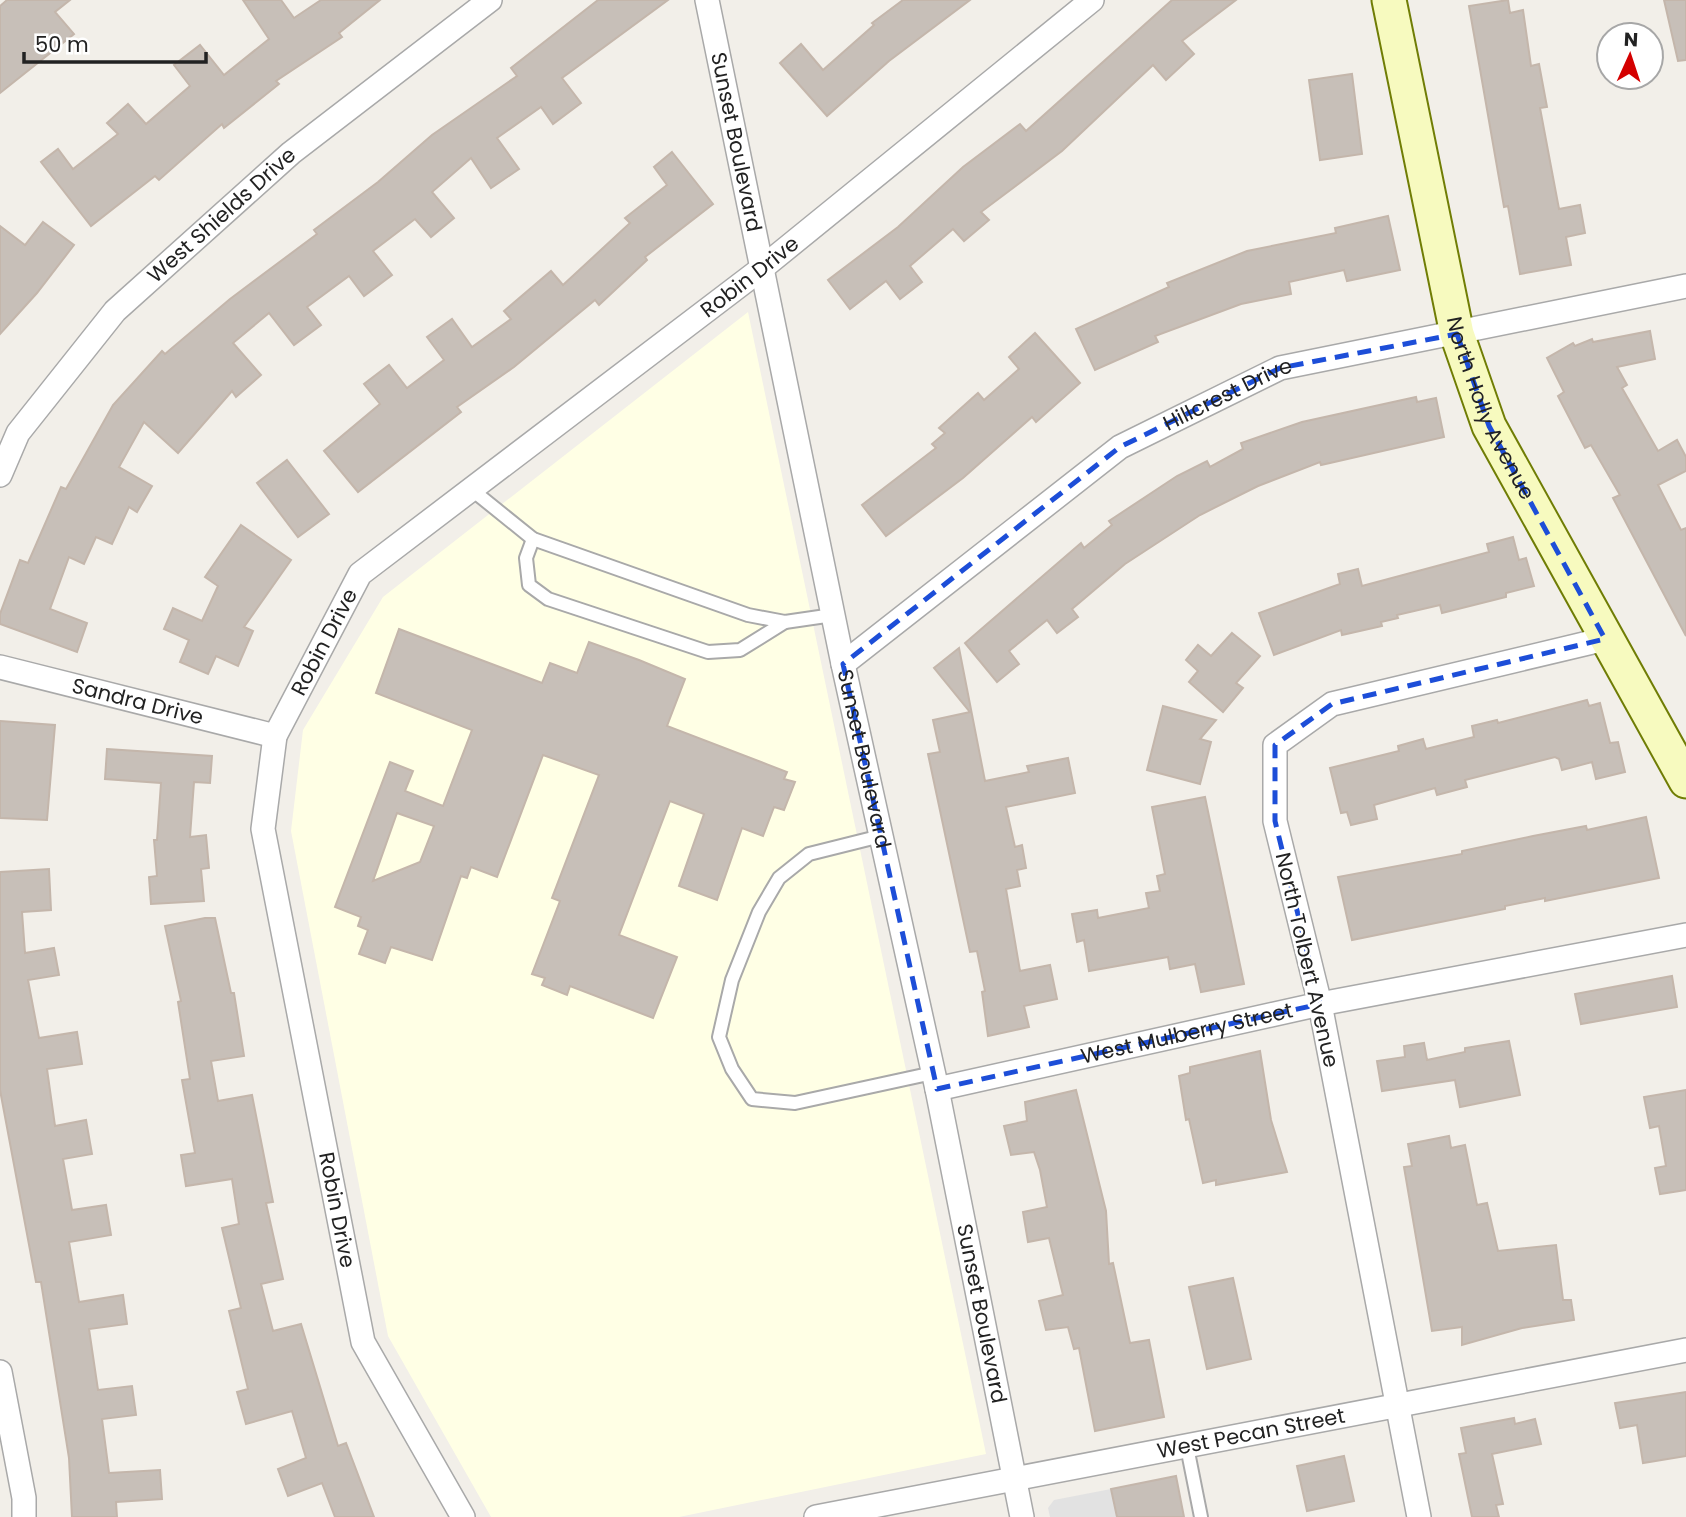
<svg xmlns="http://www.w3.org/2000/svg" width="1686" height="1517" font-family="Poppins,sans-serif">
<style>
.education{fill:#ffffe5}
.parking{fill:#e2e2e2}
.building{fill:#c7bfb8;stroke:#c4b6ab;stroke-width:2;fill-rule:evenodd}
.lines{fill:none;stroke-linecap:round;stroke-linejoin:round}
.lane-casing{stroke:#a9a9a9;stroke-width:16}
.street-casing{stroke:#a9a9a9;stroke-width:26}
.secondary-casing{stroke:#707d05;stroke-width:37}
.lane{stroke:#fff;stroke-width:12}
.street{stroke:#fff;stroke-width:23}
.secondary{stroke:#f7fabf;stroke-width:33}
.marked{fill:none;stroke:#1d4ed8;stroke-width:5;stroke-dasharray:14 9;stroke-linejoin:round}
.labels{text-anchor:middle;stroke-width:5;stroke-linejoin:round;paint-order:stroke}
.street-label{font-size:21px;fill:#222;stroke:#fff}
</style>
<rect width="100%" height="100%" fill="#f2efe9"/>
<path class="education" d="M748 312 986 1454 679 1517H491L388 1336 291 831 303 730 383 597Z"/>
<path class="parking" d="M1111 1489 1117 1517H1050L1048 1508 1054 1500Z"/>
<g class="building">
<path d="M7 0H70L55 12 74 34 0 93V6Z"/>
<path d="M243 0H281L294 18 321 0H380L339 33 342 37 276 81 279 84 224 128 222 124 159 180 155 176 91 226 41 162 58 149 73 169 118 134 107 123 128 104 146 124 190 86 174 65 200 45 224 75 269 39Z"/>
<path d="M598 0H668L562 78 581 103 553 124 541 107 497 138 519 169 491 188 471 158 432 192 454 218 431 237 415 219 373 251 392 275 364 296 349 276 307 307 321 325 294 345 269 313 233 343 261 375 236 397 232 391 178 453 144 422 119 467 152 486 137 512 129 507 112 544 96 537 84 564 69 557 50 609 87 623 77 652 0 624V614L20 560 28 563 61 487 66 489 113 405 162 351 165 354 230 299 317 234 314 230 378 182 432 135 517 76 511 68Z"/>
<path d="M903 0H970L889 61 827 116 780 63 801 44 823 70 874 25 872 23Z"/>
<path d="M1172 0H1236L1182 41 1194 54 1166 80 1153 65 1062 151 981 212 989 220 964 241 953 229 910 266 922 282 900 299 886 281 850 309 828 280 898 227 963 167 1020 124 1026 131Z"/>
<path d="M1508 0 1510 13 1523 10 1531 66 1539 64 1547 107 1540 108 1559 209 1580 205 1585 233 1566 237 1571 265 1520 274 1508 206 1504 207 1469 6Z"/>
<path d="M1664 0H1686V60L1678 61Z"/>
<path d="M1352 74 1362 154 1320 160 1309 80Z"/>
<path d="M672 152 713 204 645 257 647 260 599 305 595 300 514 367 457 407 461 412 358 492 324 451 380 404 364 384 389 365 407 388 444 360 427 337 452 319 472 347 511 319 504 311 551 271 563 285 630 223 625 218 667 185 654 167Z"/>
<path d="M1388 216 1400 270 1347 281 1344 270 1289 282 1291 294 1241 304 1155 336 1158 342 1095 370 1076 329 1169 287 1167 283 1247 251 1336 233 1335 228Z"/>
<path d="M43 222 74 245 37 293 0 334V226L25 245Z"/>
<path d="M1650 331 1655 359 1617 367 1627 385 1622 388 1658 451 1677 440 1686 457V471L1658 485 1681 530 1686 528V636L1613 498 1620 495 1591 445 1585 448 1558 396 1564 392 1547 358 1573 343 1575 346 1592 339 1593 342Z"/>
<path d="M1035 333 1080 383 1036 422 1032 417 963 478 886 536 862 505 936 448 932 444 945 433 939 428 978 393 984 400 1019 369 1009 357Z"/>
<path d="M1416 397 1417 402 1436 398 1444 437 1321 465 1320 462 1258 486 1200 515 1125 564 1072 609 1078 617 1057 633 1047 620 1009 651 1019 664 997 682 965 643 1081 543 1084 548 1112 525 1109 521 1177 476 1207 461 1210 467 1243 449 1241 443 1302 422Z"/>
<path d="M287 460 329 514 298 537 257 483Z"/>
<path d="M241 525 291 560 244 627 253 631 238 666 216 656 208 674 180 662 189 640 164 629 173 608 202 621 218 586 205 577Z"/>
<path d="M1513 537 1519 560 1526 558 1534 586 1506 593V597L1442 613 1440 605 1397 615 1398 618 1381 622 1382 626 1342 635 1341 630 1274 655 1259 613 1340 584 1338 574 1358 569 1362 586 1489 552 1487 544Z"/>
<path d="M399 629 542 683 550 663 577 673 589 642 639 660 685 679 667 726 787 772 784 779 795 782 784 810 774 807 763 836 742 828 717 900 679 886 704 814 670 801 619 935 677 957 653 1018 570 986 567 995 542 985 545 978 532 974 560 901 552 898 599 775 543 755 497 877 471 867 467 878 461 876 432 960 391 947 385 963 359 954 368 930 358 926 361 917 335 907 390 762 413 771 405 791 443 806 472 730 376 693ZM397 813 434 826 420 862 373 881Z"/>
<path d="M1232 633 1260 656 1236 683 1243 688 1223 712 1189 682 1198 671 1186 660 1198 645 1211 656Z"/>
<path d="M959 648 985 781 1029 772 1027 766 1068 758 1075 793 1006 807 1015 847 1022 845 1026 868 1017 870 1020 886 1006 889 1020 971 1050 965 1057 999 1024 1006 1029 1027 988 1036 982 992 985 991 977 951 970 952 928 754 940 752 933 720 970 712 934 668Z"/>
<path d="M1587 700 1589 706 1600 703 1610 743 1618 742 1625 772 1596 779 1592 762 1562 770 1559 759 1555 757 1465 780 1467 787 1437 795 1435 788 1374 805 1377 819 1351 825 1347 812 1341 813 1330 768 1399 751 1398 746 1423 739 1426 749 1474 737 1472 726 1497 720 1498 723Z"/>
<path d="M1163 706 1216 720 1200 739 1211 742 1200 784 1147 770Z"/>
<path d="M0 721 55 725 47 820 0 818Z"/>
<path d="M107 749 212 756 210 783 194 782 190 837 206 835 209 868 201 869 204 901 151 904 149 877 157 876 154 840H157L161 783 105 779Z"/>
<path d="M1205 797 1244 984 1201 992 1195 964 1170 969 1168 957 1089 971 1084 940 1077 942 1072 914 1097 910 1098 918 1149 908 1146 893 1160 891 1157 876 1165 874 1152 807Z"/>
<path d="M1646 817 1659 878 1545 901V898L1505 906V909L1352 940 1338 877 1462 854V851L1533 836 1586 826 1587 830Z"/>
<path d="M49 869 51 910 22 912 25 953 54 948 59 975 28 980 39 1038 77 1032 82 1064 47 1069 55 1126 86 1120 92 1154 63 1159 72 1210 106 1205 111 1235 69 1242 79 1302 123 1295 127 1324 89 1329 98 1390 132 1386 136 1415 102 1419 109 1473 160 1470 162 1499 116 1502 117 1517H72L69 1458 41 1282H36L0 1090V872Z"/>
<path d="M205 918H215L231 993H234L244 1056 211 1061 218 1101 252 1095 273 1202 266 1203 283 1279 261 1284 273 1331 301 1324 338 1446 346 1443 374 1517H335L322 1483 288 1496 278 1469 306 1458 292 1411 246 1424 237 1392 248 1389 229 1311 241 1308 222 1228 239 1224 232 1179 186 1186 181 1155 195 1153 182 1080 190 1079 178 1002 181 1001 165 926Z"/>
<path d="M1672 976 1677 1007 1581 1024 1575 994Z"/>
<path d="M1509 1041 1520 1095 1460 1107 1455 1080 1382 1091 1377 1061 1405 1057 1404 1046 1424 1043 1427 1060 1465 1052V1048Z"/>
<path d="M1260 1051 1271 1120 1287 1172 1216 1185V1180L1203 1183 1189 1119 1186 1120 1179 1076 1190 1073V1067Z"/>
<path d="M1076 1090 1106 1211 1109 1264 1113 1263 1130 1343 1149 1340 1164 1417 1095 1431 1079 1348 1074 1349 1068 1327 1046 1330 1039 1301 1063 1295 1049 1238 1028 1242 1023 1212 1047 1207 1040 1170 1034 1152 1011 1155 1004 1126 1027 1121 1025 1102Z"/>
<path d="M1686 1090V1190L1660 1194 1655 1168 1666 1166 1659 1126 1650 1128 1644 1097Z"/>
<path d="M1449 1136 1451 1148 1465 1145 1477 1205 1487 1203 1498 1251 1556 1245 1563 1300H1571L1574 1320 1522 1328 1462 1345V1327L1432 1331 1404 1167 1412 1166 1408 1144Z"/>
<path d="M1233 1278 1251 1359 1207 1369 1189 1287Z"/>
<path d="M1686 1392V1456L1643 1463 1637 1425 1620 1428 1615 1403Z"/>
<path d="M1514 1418 1515 1424 1535 1419 1541 1444 1492 1454 1503 1504 1496 1505 1499 1517H1472L1459 1454 1466 1453 1461 1428Z"/>
<path d="M1344 1456 1354 1501 1307 1511 1297 1466Z"/>
<path d="M1176 1476 1184 1517H1117L1111 1489Z"/>
</g>
<g class="lines">
<g class="lane-casing">
<g id="lane">
<path d="M471 489 533 539 748 615 785 622 833 615"/>
<path d="M533 539 526 558 529 585 548 599 708 652 740 650 785 622"/>
<path d="M881 836 809 854 779 878 759 912 732 980 719 1037 732 1069 752 1099 795 1103 933 1073"/>
<path d="M1187 1447 1201 1517"/>
</g>
</g>
<g class="street-casing">
<g id="street">
<path id="s1" d="M707 0 843 664 937 1089 1022 1517"/>
<path id="s2" d="M0 475 18 433 115 311 291 153 490 0"/>
<path id="s3" d="M843 664 1120 447 1280 368 1686 286"/>
<path id="s4" d="M0 667 275 736"/>
<path id="s5" d="M937 1089 1320 1004 1686 935"/>
<path d="M0 1372 24 1498V1517"/>
<path id="s6" d="M463 1517 363 1342 263 829 275 736 360 574 761 269 1092 0"/>
<path id="s7" d="M816 1517 1686 1350"/>
<path d="M1419 1517 1320 1004 1275 821V745L1332 704 1605 639"/>
</g>
</g>
<g class="secondary-casing">
<g id="secondary">
<path id="s8" d="M1389 0 1457 334 1489 426 1686 781"/>
</g>
</g>
<use href="#lane" class="lane"/>
<use href="#street" class="street"/>
<use href="#secondary" class="secondary"/>
</g>
<path class="marked" d="M1457 334 1489 426 1605 639 1332 704 1275 745V821L1320 1004 937 1089 843 664 1120 447 1280 368Z"/>
<g class="labels">
<g class="street-label">
<text dy="7" stroke="none"><textPath href="#s1" startOffset="145">Sunset Boulevard</textPath></text>
<text dy="7" stroke="none"><textPath href="#s2" startOffset="345">West Shields Drive</textPath></text>
<text dy="7" stroke="none"><textPath href="#s6" startOffset="1491">Robin Drive</textPath></text>
<text dy="7" stroke="none"><textPath href="#s3" startOffset="472">Hillcrest Drive</textPath></text>
<text dy="7" stroke="none"><textPath href="#s8" startOffset="422">North Holly Avenue</textPath></text>
<text dy="7" stroke="none"><textPath href="#s6" startOffset="924">Robin Drive</textPath></text>
<text dy="7" stroke="none"><textPath href="#s4" startOffset="142">Sandra Drive</textPath></text>
<text dy="7" stroke="none"><textPath href="#s1" startOffset="775">Sunset Boulevard</textPath></text>
<text transform="translate(1307 960) rotate(77)" y="7">North Tolbert Avenue</text>
<text dy="7" stroke="none"><textPath href="#s5" startOffset="256">West Mulberry Street</textPath></text>
<text transform="translate(337 1210) rotate(79)" y="7">Robin Drive</text>
<text dy="7" stroke="none"><textPath href="#s1" startOffset="1342">Sunset Boulevard</textPath></text>
<text dy="7" stroke="none"><textPath href="#s7" startOffset="443">West Pecan Street</textPath></text>
</g>
</g>
<g transform="translate(1630 56) rotate(3)"><circle r="33" fill="#ffffff" stroke="#a7a7a7" stroke-width="2"/>
<path d="M0-5L12 26L0 18L-12 26Z" fill="#d40000"/>
<text y="-10" font-size="19" font-weight="bold" text-anchor="middle" fill="#222222">N</text>
</g>
<path d="M24 52v10h182v-10" fill="none" stroke="#222222" stroke-width="3.5"/>
<text x="35" y="52" font-size="21" fill="#222222" stroke="#ffffff" stroke-width="5" paint-order="stroke">50 m</text>
</svg>
